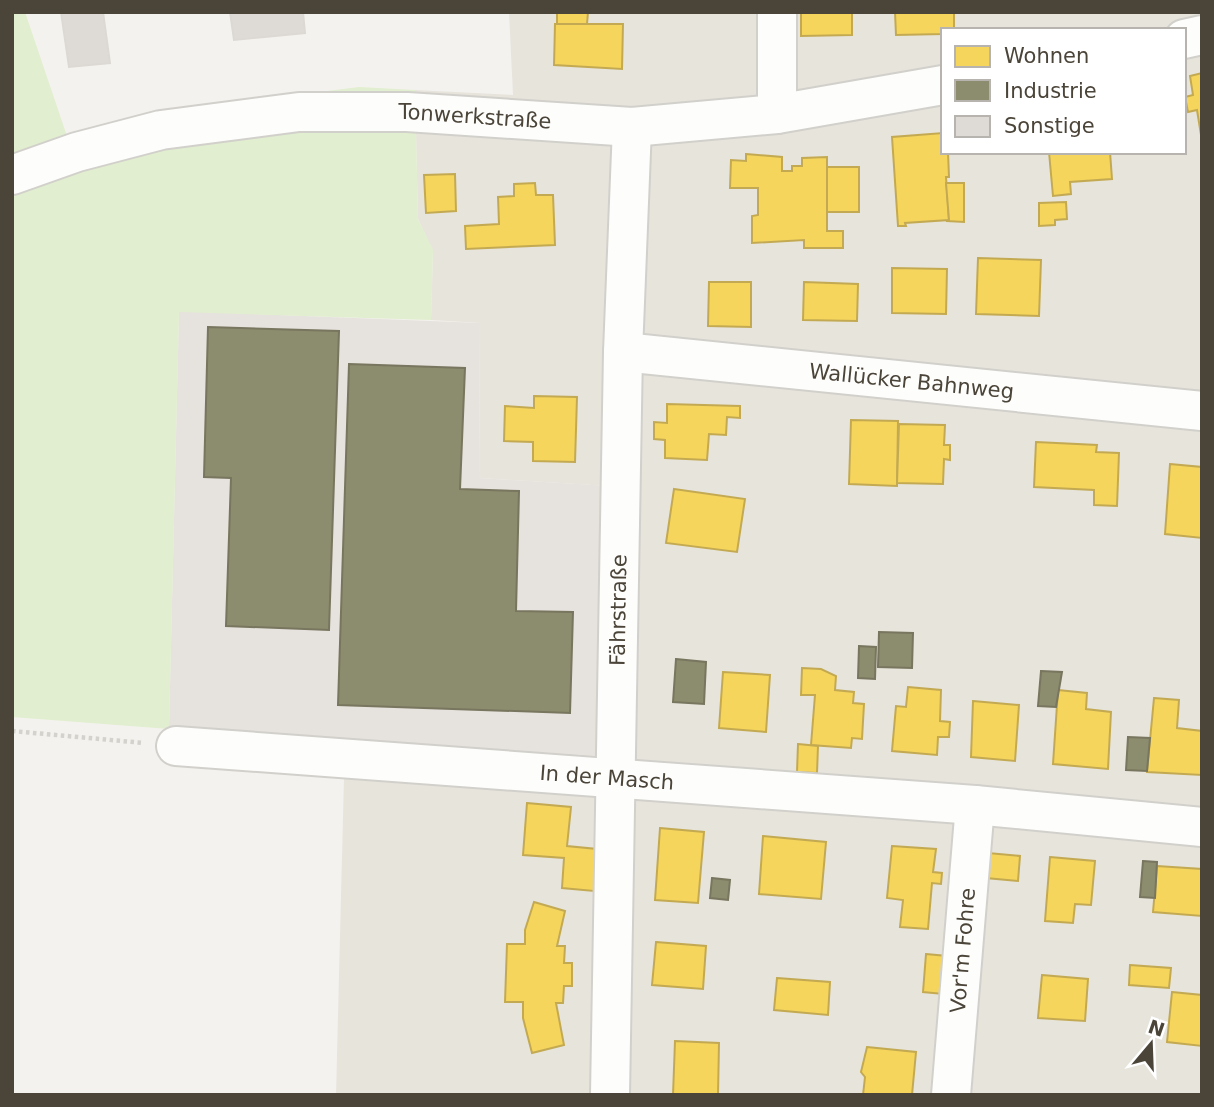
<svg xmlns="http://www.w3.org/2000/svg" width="1214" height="1107" font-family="'DejaVu Sans',sans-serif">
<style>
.residential{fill:#e7e4dc;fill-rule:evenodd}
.industrial{fill:#e6e2de}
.green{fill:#e1eecf}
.homes{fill:#f6d55c;stroke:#c3aa52;stroke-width:2}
.industry{fill:#8c8c6e;stroke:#78765e;stroke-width:2}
.building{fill:#dedbd6;stroke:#dcd9d4;stroke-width:2}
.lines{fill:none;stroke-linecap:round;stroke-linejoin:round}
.street-casing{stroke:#d2d0cb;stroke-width:42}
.path{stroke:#d3d2cc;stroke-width:4.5;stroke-dasharray:3.5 3.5;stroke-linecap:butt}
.street{stroke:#fdfdfc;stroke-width:38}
.labels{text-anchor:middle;stroke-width:7;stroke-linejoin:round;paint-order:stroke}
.street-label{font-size:21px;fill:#4b4439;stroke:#fff}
</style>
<rect width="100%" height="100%" fill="#f4f2ee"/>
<path class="residential" d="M509 12H1202V1095H336L345 738 601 756 609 486 479 478 480 323 431 320 433 251 418 219 415 90 513 95ZM943 30H1184V152H943Z"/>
<path class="industrial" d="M179 311 480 323 479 478 610 486 602 756 169 729Z"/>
<path class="green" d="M12 12H25L69 142 138 115 359 87 415 90 418 219 433 250 431 320 179 312 169 729 12 717Z"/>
<g class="homes">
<path d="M557 12H588L587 24H557Z"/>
<path d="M801 12H852V35L801 36Z"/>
<path d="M895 12H954V30H943V34L896 35Z"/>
<path d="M555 24H623L622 69 554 65Z"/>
<path d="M1202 73V135H1201L1197 110 1188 112 1185 97 1193 95 1190 76Z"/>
<path d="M943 133V152H948L949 177H946L949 220 905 223 906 226H898L892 137Z"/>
<path d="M1049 152H1110L1112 179 1070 182 1071 194 1053 196Z"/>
<path d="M746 154 782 157V171H792V166H802V158L827 157V231H843V248H804V240L752 243V216L758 215V188H730L731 160 746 161Z"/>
<rect x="827" y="167" width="32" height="45"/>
<path d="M455 174 456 211 426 213 424 175Z"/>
<path d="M535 183 536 195H553L555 245 466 249 465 226 499 224 498 197 514 196V184Z"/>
<path d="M946 183H964V222L946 221 949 220Z"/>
<path d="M1066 202 1067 219 1055 220V225L1039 226V203Z"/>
<path d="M978 258 1041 260 1039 316 976 314Z"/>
<path d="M892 268 947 269 946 314 892 313Z"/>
<path d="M709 282H751V327L708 326Z"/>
<path d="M804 282 858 284 857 321 803 320Z"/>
<path d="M534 396 577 397 575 462 533 461V442L504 441 505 406 534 408Z"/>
<path d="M667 404 740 406V418L727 417 726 435 709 434 707 460 665 458V440L654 439V422L667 423Z"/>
<path d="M851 420 898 421 897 486 849 484Z"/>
<path d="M899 424 945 425 944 445H950V460L944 459 943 484 897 483Z"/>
<path d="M1036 442 1097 445 1096 452 1119 453 1117 506 1094 505V490L1034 487Z"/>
<path d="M1170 464 1202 467V538L1165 534Z"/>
<path d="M674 489 745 499 737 552 666 543Z"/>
<path d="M802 668 821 669 836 676 835 690 854 692 853 703 864 704 862 739 852 738 851 748 811 745 815 695H801Z"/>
<path d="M723 672 770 675 766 732 719 728Z"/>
<path d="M908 687 941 690 940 721 950 722 949 737H938L937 755 892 751 896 706 906 707Z"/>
<path d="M1058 690 1087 693 1086 709 1111 712 1108 769 1053 764Z"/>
<path d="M1154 698 1179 700 1177 728 1202 731V775L1147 772Z"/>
<path d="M973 701 1019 705 1015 761 971 757Z"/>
<path d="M798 744 818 746 817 773 797 772Z"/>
<path d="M527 803 571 807 567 846 597 849 594 891 562 888 564 858 523 855Z"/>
<path d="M660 828 704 832 698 903 655 900Z"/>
<path d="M763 836 826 842 821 899 759 894Z"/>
<path d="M892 846 936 849 933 872 942 873 941 884 932 883 928 929 900 927 903 900 887 898Z"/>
<path d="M988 853 1020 856 1018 881 986 878Z"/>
<path d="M1050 857 1095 861 1091 905 1075 904 1073 923 1045 921Z"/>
<path d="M1157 866 1202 869V916L1153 912Z"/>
<path d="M534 902 565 911 557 946H565L564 963H572V986H564L563 1003H556L564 1045 532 1053 523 1018V1002H505L507 944H525V930Z"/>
<path d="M656 942 706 946 703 989 652 985Z"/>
<path d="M926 954 947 956 943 994 923 992Z"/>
<path d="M1130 965 1171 968 1169 988 1129 985Z"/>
<path d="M1042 975 1088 979 1085 1021 1038 1018Z"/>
<path d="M777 978 830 982 828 1015 774 1010Z"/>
<path d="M1172 992 1202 995V1046L1167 1042Z"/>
<path d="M675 1041 719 1043 718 1095H673Z"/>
<path d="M867 1047 916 1052 912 1095H863L865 1077 861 1072Z"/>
</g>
<g class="industry">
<path d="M208 327 339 331 329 630 226 626 231 478 204 477Z"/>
<path d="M349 364 465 368 460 489 519 491 516 611 573 612 570 713 338 705Z"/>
<path d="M879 632 913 633 912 668 878 667Z"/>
<path d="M859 646 876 647 875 679 858 678Z"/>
<path d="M676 659 706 662 704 704 673 702Z"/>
<path d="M1041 671 1062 672 1056 707 1038 706Z"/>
<path d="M1128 737 1150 738 1147 771 1126 770Z"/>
<path d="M1143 861 1157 862 1155 898 1140 897Z"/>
<path d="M712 878 730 880 728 900 710 898Z"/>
</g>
<g class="building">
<path d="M61 12H103L110 63 69 67Z"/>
<path d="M230 12H303L305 33 234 40Z"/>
</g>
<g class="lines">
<g class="street-casing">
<g id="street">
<path d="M1184 39 1202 35"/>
<path d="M777 114V12"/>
<path id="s1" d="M12 175 77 152 161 130 299 112H407L632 127 777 114 943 85"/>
<path id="s2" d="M623 352 1202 411"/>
<path id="s3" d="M176 746 975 805 1202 827"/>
<path id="s4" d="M610 1095 623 352 632 127"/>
<path id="s5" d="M951 1095 975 805"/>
</g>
</g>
<path class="path" d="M12 731 144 743"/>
<use href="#street" class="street"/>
</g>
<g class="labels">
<g class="street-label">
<text dy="7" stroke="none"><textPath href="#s1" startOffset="471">Tonwerkstraße</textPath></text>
<text dy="7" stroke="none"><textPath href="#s2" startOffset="290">Wallücker Bahnweg</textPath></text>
<text dy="7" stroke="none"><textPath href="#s4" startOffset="485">Fährstraße</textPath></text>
<text dy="7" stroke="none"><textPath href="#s3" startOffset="432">In der Masch</textPath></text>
<text dy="7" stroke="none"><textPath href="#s5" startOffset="145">Vor'm Fohre</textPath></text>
</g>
</g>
<rect width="1214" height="1107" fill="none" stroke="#4b4439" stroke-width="28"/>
<rect x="941" y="28" width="245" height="126" fill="#ffffff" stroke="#b7b4b0" stroke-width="2"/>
<rect x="955" y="46" width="35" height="21" fill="#f6d55c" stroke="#b7b4b0" stroke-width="2"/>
<text x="1004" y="63" font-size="21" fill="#4b4439">Wohnen</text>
<rect x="955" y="80" width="35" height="21" fill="#8c8c6e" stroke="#b7b4b0" stroke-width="2"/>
<text x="1004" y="98" font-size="21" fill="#4b4439">Industrie</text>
<rect x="955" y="116" width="35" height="21" fill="#dedbd6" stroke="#b7b4b0" stroke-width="2"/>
<text x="1004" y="133" font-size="21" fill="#4b4439">Sonstige</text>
<g transform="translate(1151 1044) rotate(19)" stroke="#ffffff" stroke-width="5" paint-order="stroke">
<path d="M0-5L12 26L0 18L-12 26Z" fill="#4b4439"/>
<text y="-10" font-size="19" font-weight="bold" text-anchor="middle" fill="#4b4439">N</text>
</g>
</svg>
